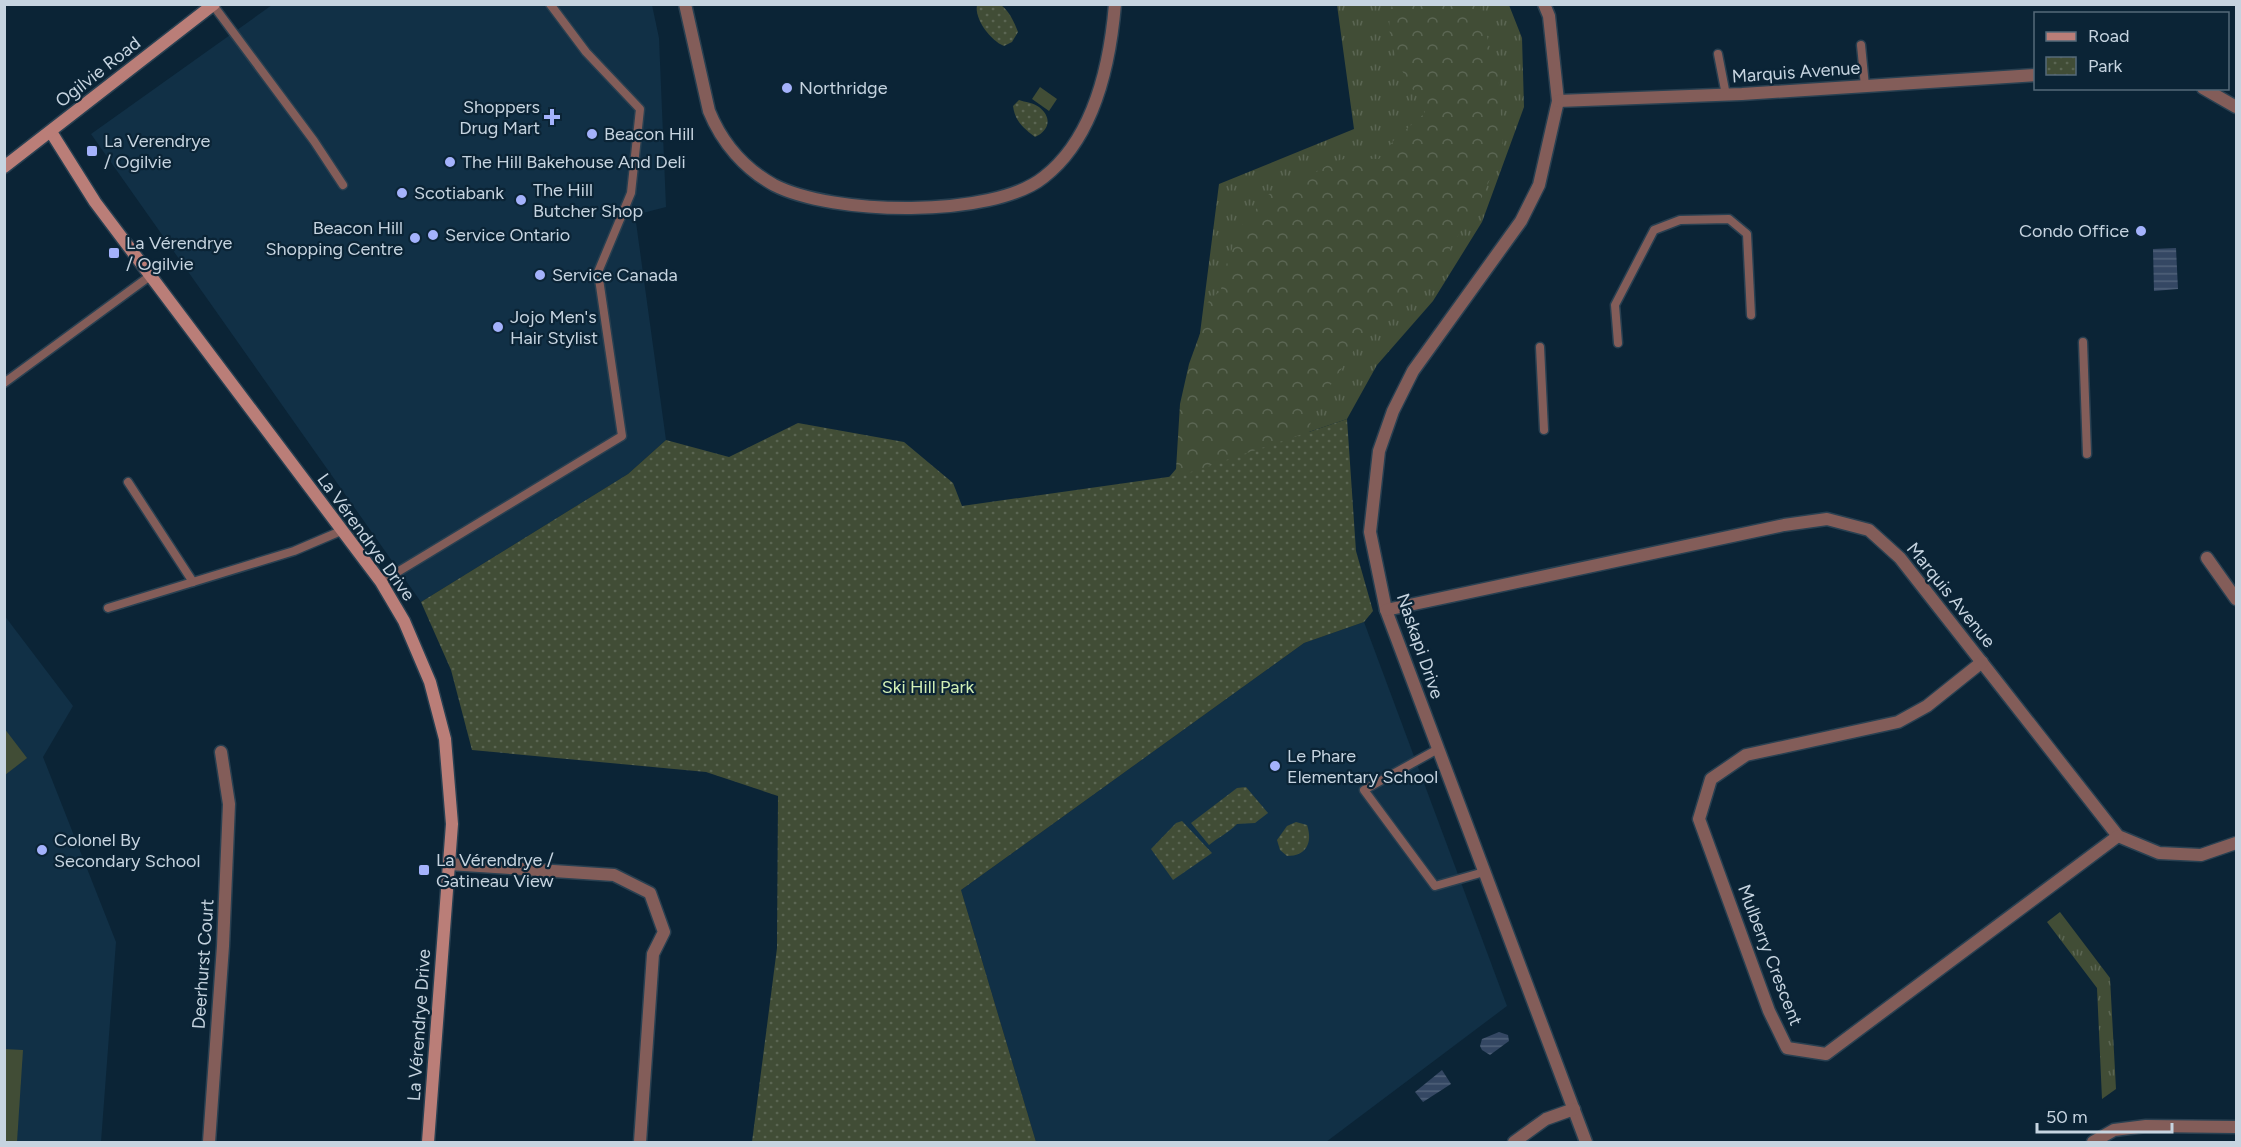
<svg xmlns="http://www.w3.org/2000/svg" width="2241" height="1147" viewBox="0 0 2241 1147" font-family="Figtree,sans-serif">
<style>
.built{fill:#113046}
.grass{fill:url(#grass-tufts)}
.forest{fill:url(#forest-crowns)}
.park{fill:url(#park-dots)}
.pitch{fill:#414d36}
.water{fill:url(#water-rules)}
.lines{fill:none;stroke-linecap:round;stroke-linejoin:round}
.lane-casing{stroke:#294051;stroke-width:11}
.street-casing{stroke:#294051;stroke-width:15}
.secondary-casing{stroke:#294051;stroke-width:15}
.lane{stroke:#835d59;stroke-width:8}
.street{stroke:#835d59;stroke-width:12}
.secondary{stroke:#ba7e78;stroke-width:12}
.poi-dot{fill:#a4b2fc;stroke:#0b2436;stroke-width:2}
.labels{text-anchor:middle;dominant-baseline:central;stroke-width:4.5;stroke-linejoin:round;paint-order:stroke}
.street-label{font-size:18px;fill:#c6d4e0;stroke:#0b2436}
.poi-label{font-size:18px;fill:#c6d4e0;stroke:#0b2436;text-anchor:start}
.park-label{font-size:18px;fill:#d2f0b6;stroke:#0b2436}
</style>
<defs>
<pattern id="grass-tufts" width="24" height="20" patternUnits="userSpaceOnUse" patternTransform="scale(1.5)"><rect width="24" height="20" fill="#414d36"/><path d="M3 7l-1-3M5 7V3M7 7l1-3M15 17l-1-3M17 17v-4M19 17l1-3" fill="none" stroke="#5b6653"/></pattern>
<pattern id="forest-crowns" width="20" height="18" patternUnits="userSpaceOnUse" patternTransform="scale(1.5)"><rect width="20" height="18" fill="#414d36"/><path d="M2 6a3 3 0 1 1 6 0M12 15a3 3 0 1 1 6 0" fill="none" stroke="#5b6653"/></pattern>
<pattern id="park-dots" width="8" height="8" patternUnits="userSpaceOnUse" patternTransform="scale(1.5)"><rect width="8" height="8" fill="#414d36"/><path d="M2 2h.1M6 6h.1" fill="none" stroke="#5b6653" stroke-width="1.8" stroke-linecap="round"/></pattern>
<pattern id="water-rules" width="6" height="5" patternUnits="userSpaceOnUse" patternTransform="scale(1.5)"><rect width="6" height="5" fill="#344763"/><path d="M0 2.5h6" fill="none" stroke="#506179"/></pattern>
</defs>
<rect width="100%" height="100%" fill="#0b2436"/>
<g class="built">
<polygon points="272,5 652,5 659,38 666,207 635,215 666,440 628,474 421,602 91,134"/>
<polygon points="4,615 73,706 43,757 116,942 101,1142 5,1142"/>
<polygon points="1364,622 1507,1006 1326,1142 1036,1142 961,890 1304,643"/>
</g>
<g class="grass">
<polygon points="1337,5 1509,5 1522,38 1524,107 1482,222 1433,301 1377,365 1347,419 1182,475 1219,184 1354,129"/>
<polygon points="2060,912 2110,978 2116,1089 2102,1099 2097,988 2047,922"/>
</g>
<path class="forest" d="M1392 5H1480L1489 45 1498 68 1503 150 1482 197 1439 266 1381 327 1356 347 1312 413 1308 440 1201 676 962 506 1137 515 1176 469 1180 404 1189 364 1206 317 1207 303 1221 290 1223 274 1239 229 1269 194 1295 185 1331 163 1347 158 1379 159 1394 140 1425 113V110C1406 77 1381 45 1392 5Z"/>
<g class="park">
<path d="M977 5H1001C1010 12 1014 22 1018 32L1012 42 1004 46C991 41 974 19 977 5Z"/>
<path d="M1019 100C1025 102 1034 103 1039 107 1052 117 1050 130 1035 137 1023 128 1015 121 1013 106Z"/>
<polygon points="1347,419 1356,551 1373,611 1364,622 1304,643 961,890 1036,1142 752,1142 777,948 778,796 706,772 472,750 451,670 421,602 628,474 666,440 729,457 798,423 904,442 953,483 962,506 1182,475"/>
<path d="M1246 787 1268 813 1255 823 1237 824C1228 833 1219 837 1209 845L1191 823 1237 788Z"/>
<polygon points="1182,821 1212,853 1173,880 1151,849 1176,823"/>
<path d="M1296 822 1307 825C1313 843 1306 856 1287 856L1280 850 1277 840 1287 826Z"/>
</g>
<g class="pitch">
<polygon points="1040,87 1057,99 1049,111 1032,99"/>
<polygon points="4,728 27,758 5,775 4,775"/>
<polygon points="4,1049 23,1050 17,1142 5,1142"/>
</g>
<g class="water">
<polygon points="2176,248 2178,289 2154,291 2153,249"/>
<polygon points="1499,1032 1508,1035 1509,1041 1490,1055 1482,1050 1480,1046 1482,1039"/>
<polygon points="1442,1070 1451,1084 1423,1102 1415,1092"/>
</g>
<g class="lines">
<defs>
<g id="lane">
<polyline points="213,5 314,141 343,185"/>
<polyline points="1861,45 1865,86"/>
<polyline points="1718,54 1726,95"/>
<polyline points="2083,342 2087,454"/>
<polyline points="1618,343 1615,305 1654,230 1680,220 1729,219 1747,234 1751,315"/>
<polyline points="1540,347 1544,430"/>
<polyline points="4,383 150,276"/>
<polyline points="128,482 193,582"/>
<polyline points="381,582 622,436 598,272 631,193 640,109 586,52 550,4"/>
<polyline points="108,608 294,551 341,531"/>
<polyline points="1438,749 1364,790 1435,886 1484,872"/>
</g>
<g id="street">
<path d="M685 4 709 111C722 143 745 169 774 185 832 215 992 219 1044 177 1094 138 1110 64 1115 4"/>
<polyline points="1544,4 1549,16 1558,101 1539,185 1521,221 1413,371 1393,411 1379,451 1370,532 1386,610 1586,1142"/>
<polyline points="2203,88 2236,107"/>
<polyline points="1558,101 1742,94 2036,75"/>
<polyline points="2207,558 2236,599"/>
<polyline points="1386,610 1784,525 1827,519 1869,530 1900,558 2118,836 2159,853 2201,855 2236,843"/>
<polyline points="1982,662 1927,706 1898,722 1746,755 1711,779 1699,819 1769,1011 1787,1048 1826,1054 2118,836"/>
<polyline points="449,864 614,875 650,893 664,932 653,954 640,1142"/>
<polyline points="209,1142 223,946 229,804 221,752"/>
<polyline points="1514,1142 1546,1119 1574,1109"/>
<polyline points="2093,1142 2114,1130 2146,1126 2236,1127"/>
</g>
<g id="secondary">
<polyline points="51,132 95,202 381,582 404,621 430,682 445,739 452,824 428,1142"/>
<polyline points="4,167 214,4"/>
</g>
</defs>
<use href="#lane" class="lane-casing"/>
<use href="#street" class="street-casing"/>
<use href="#secondary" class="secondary-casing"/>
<use href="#lane" class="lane"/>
<use href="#street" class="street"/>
<use href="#secondary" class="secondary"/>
</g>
<g class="poi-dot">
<circle cx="787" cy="88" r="6"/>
<path d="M549 108h6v6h6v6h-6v6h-6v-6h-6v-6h6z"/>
<circle cx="592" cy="134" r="6"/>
<rect x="86" y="145" width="12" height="12" rx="3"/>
<circle cx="450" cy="162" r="6"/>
<circle cx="402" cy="193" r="6"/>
<circle cx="521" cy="200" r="6"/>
<circle cx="2141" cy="231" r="6"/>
<circle cx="433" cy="235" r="6"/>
<circle cx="415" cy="238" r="6"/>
<rect x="108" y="247" width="12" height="12" rx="3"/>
<circle cx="540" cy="275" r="6"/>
<circle cx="498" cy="327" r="6"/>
<circle cx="1275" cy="766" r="6"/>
<circle cx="42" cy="850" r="6"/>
<rect x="418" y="864" width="12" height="12" rx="3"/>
</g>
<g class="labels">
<g class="street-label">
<text transform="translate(98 72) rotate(-38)">Ogilvie Road</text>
<text transform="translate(1796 72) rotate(-4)">Marquis Avenue</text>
<text transform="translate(366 537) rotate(54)">La Vérendrye Drive</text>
<text transform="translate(1951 595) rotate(51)">Marquis Avenue</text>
<text transform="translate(1420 646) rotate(71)">Naskapi Drive</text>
<text transform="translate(1770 955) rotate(69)">Mulberry Crescent</text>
<text transform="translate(203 964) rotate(-86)">Deerhurst Court</text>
<text transform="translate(419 1025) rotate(-86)">La Vérendrye Drive</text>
</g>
<g class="poi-label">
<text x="799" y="88">Northridge</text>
<text x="540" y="107" text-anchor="end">Shoppers<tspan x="540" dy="21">Drug Mart</tspan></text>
<text x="604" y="134">Beacon Hill</text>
<text x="104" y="141">La Verendrye<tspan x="104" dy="21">/ Ogilvie</tspan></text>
<text x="462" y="162">The Hill Bakehouse And Deli</text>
<text x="533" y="190">The Hill<tspan x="533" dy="21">Butcher Shop</tspan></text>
<text x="414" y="193">Scotiabank</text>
<text x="403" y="228" text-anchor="end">Beacon Hill<tspan x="403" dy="21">Shopping Centre</tspan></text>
<text x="2129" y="231" text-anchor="end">Condo Office</text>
<text x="445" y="235">Service Ontario</text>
<text x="126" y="243">La Vérendrye<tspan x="126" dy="21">/ Ogilvie</tspan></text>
<text x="552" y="275">Service Canada</text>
<text x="510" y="317">Jojo Men's<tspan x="510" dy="21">Hair Stylist</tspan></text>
<text x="1287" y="756">Le Phare<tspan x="1287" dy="21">Elementary School</tspan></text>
<text x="54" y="840">Colonel By<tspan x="54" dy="21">Secondary School</tspan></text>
<text x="436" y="860">La Vérendrye /<tspan x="436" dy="21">Gatineau View</tspan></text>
</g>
<g class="park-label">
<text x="928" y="687">Ski Hill Park</text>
</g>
</g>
<rect width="2241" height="1147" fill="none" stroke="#c6d4e0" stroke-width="12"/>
<rect x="2034" y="12" width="195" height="78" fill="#0b2436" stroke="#566a7a" stroke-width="1.5"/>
<rect x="2046" y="32" width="30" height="9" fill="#ba7e78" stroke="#566a7a" stroke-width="1.5"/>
<text x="2088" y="42" font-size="18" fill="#c6d4e0">Road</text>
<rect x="2046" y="57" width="30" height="18" fill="url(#park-dots)" stroke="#566a7a" stroke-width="1.5"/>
<text x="2088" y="72" font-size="18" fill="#c6d4e0">Park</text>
<path d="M2037 1123v9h135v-9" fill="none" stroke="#c6d4e0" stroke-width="3"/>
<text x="2046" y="1123" font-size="18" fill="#c6d4e0" stroke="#0b2436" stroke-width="4.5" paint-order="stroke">50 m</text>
</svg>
